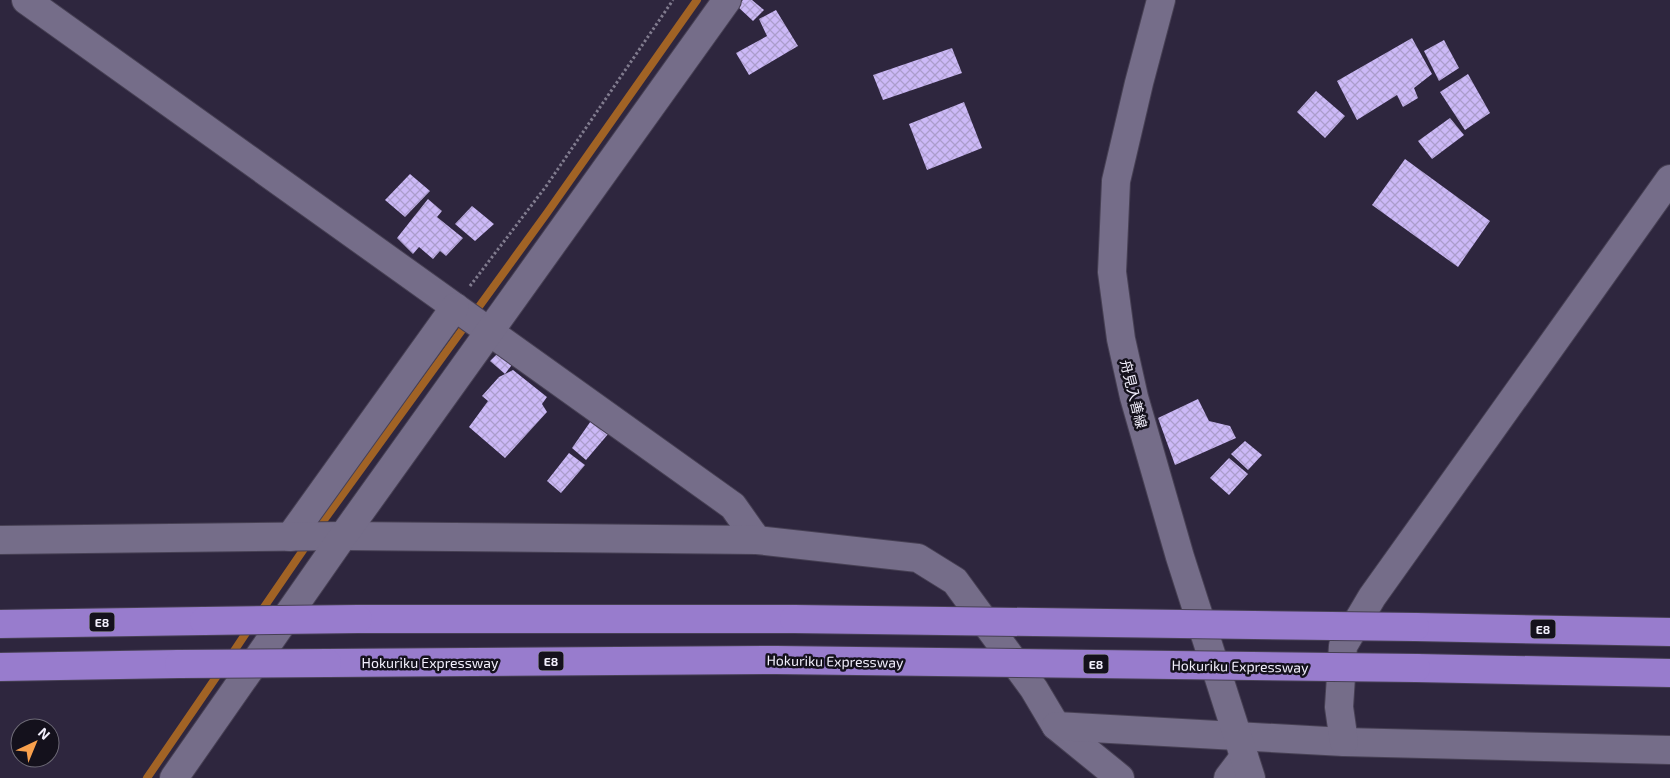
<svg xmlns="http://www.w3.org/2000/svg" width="1670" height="778" viewBox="0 0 1670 778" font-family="'Exo 2','Noto Sans JP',sans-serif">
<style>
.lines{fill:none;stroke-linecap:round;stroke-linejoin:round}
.stream{stroke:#a16325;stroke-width:8}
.building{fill:url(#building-cross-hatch)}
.minor-casing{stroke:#474054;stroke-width:30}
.secondary-casing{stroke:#474054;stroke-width:30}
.motorway-casing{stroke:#474054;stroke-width:30}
.path{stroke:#817c8f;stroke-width:3;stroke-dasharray:2.5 2.5;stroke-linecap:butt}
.minor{stroke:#756d89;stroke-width:28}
.secondary{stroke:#756d89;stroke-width:28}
.motorway{stroke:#987ccd;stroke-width:28}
.motorway-bridge-casing{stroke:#474054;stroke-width:30;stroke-linecap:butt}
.motorway-bridge{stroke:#987ccd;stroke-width:28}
.labels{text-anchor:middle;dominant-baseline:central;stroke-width:5;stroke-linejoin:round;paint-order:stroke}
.shield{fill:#14111c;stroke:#b0adba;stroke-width:1}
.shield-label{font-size:12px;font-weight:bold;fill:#f3f0fd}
.street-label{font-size:14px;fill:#f3f0fd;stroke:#14111c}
</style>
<defs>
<pattern id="building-cross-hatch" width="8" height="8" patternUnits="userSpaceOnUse" patternTransform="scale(1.25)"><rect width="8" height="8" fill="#ccb9f7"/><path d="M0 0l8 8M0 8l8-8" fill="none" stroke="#ab9dcc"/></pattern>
</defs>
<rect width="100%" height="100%" fill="#2e263e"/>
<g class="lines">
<g class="stream">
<polyline points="316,531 547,213 697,0"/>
<polyline points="260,613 308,543"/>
<polyline points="230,657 250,627"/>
<polyline points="147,778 221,670"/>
</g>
</g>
<g class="building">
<polygon points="743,0 752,0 764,10 753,21 737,6"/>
<polygon points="776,10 798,46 749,75 736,53 767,36 759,19"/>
<polygon points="1412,38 1432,74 1414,88 1418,98 1403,107 1397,95 1357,120 1337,81"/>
<polygon points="1444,40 1459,68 1439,81 1424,51"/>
<polygon points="952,48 962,73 883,100 873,75"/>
<polygon points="1468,74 1490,113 1465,130 1440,92"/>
<polygon points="1316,91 1345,116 1325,138 1297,112"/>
<polygon points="964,102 982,148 927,170 909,124"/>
<polygon points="1450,118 1464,135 1432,159 1418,141"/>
<polygon points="1405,159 1490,221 1458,267 1372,205"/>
<polygon points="410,174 430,191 405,217 385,200"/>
<polygon points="428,199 442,211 437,217 463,238 446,256 440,251 433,259 419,247 413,254 397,238"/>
<polygon points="472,206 494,224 475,241 455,224"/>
<polygon points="499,352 514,362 505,374 513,370 547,397 542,404 547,412 505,458 469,427 488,401 482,396 499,377 505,374 490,361"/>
<polygon points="1198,399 1209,421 1230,426 1236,438 1175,465 1158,418"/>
<polygon points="593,418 609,433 586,460 572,448"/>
<polygon points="1245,441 1262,455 1248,470 1231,454"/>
<polygon points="569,453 585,465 561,493 547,481"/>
<polygon points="1229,458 1248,474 1229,495 1210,478"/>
</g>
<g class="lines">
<defs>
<g id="minor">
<polyline points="26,0 733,506 757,540"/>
<polyline points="290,537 455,307"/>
<polyline points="0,540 343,536 757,540 918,558 955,581 1034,689 1056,726 1120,778"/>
<polyline points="1056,726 1344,742 1670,750"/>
<polyline points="1344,742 1339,707 1343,646 1372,597 1670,179"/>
<polyline points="174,778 343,536 727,0"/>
<polyline points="1228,778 1244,757"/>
</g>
<polyline id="secondary" points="1161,0 1139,83 1116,181 1112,272 1121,339 1134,397 1180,557 1251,778"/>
<g id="motorway">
<polyline points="358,619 794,619"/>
<polyline points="0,624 204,621"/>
<polyline points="1415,627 1670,632"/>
<polyline points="327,663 776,660"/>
<polyline points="0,667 179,664"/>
<polyline points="1416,668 1670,673"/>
</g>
</defs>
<use href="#minor" class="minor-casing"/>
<use href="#secondary" class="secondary-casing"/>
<use href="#motorway" class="motorway-casing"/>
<polyline class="path" points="470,286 547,185 673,0"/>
<use href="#minor" class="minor"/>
<use href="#secondary" class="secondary"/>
<use href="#motorway" class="motorway"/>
<defs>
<g id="motorway-bridge">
<polyline points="794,619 1415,627"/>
<polyline points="204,621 358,619"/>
<polyline points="776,660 1416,668"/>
<polyline points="179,664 327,663"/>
</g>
</defs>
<use href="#motorway-bridge" class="motorway-bridge-casing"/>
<use href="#motorway-bridge" class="motorway-bridge"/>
</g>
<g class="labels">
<g class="shield">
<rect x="89.5" y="612.5" width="25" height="19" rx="4"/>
<rect x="1530.5" y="619.5" width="25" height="19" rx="4"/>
<rect x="538.5" y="651.5" width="25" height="19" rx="4"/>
<rect x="1083.5" y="654.5" width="25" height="19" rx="4"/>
</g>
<g class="shield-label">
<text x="102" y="622">E8</text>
<text x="1543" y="629">E8</text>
<text x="551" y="661">E8</text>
<text x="1096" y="664">E8</text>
</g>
<g class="street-label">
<text transform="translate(1134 394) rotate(76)">舟見入善線</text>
<text transform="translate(835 661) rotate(1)">Hokuriku Expressway</text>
<text x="430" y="662">Hokuriku Expressway</text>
<text transform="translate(1240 666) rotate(1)">Hokuriku Expressway</text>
</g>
</g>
<g transform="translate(35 743) rotate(44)"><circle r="24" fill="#14111c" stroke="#6d6a76"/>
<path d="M0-4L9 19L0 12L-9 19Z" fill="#f9a04c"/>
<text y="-8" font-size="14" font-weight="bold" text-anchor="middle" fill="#f3f0fd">N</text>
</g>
</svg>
